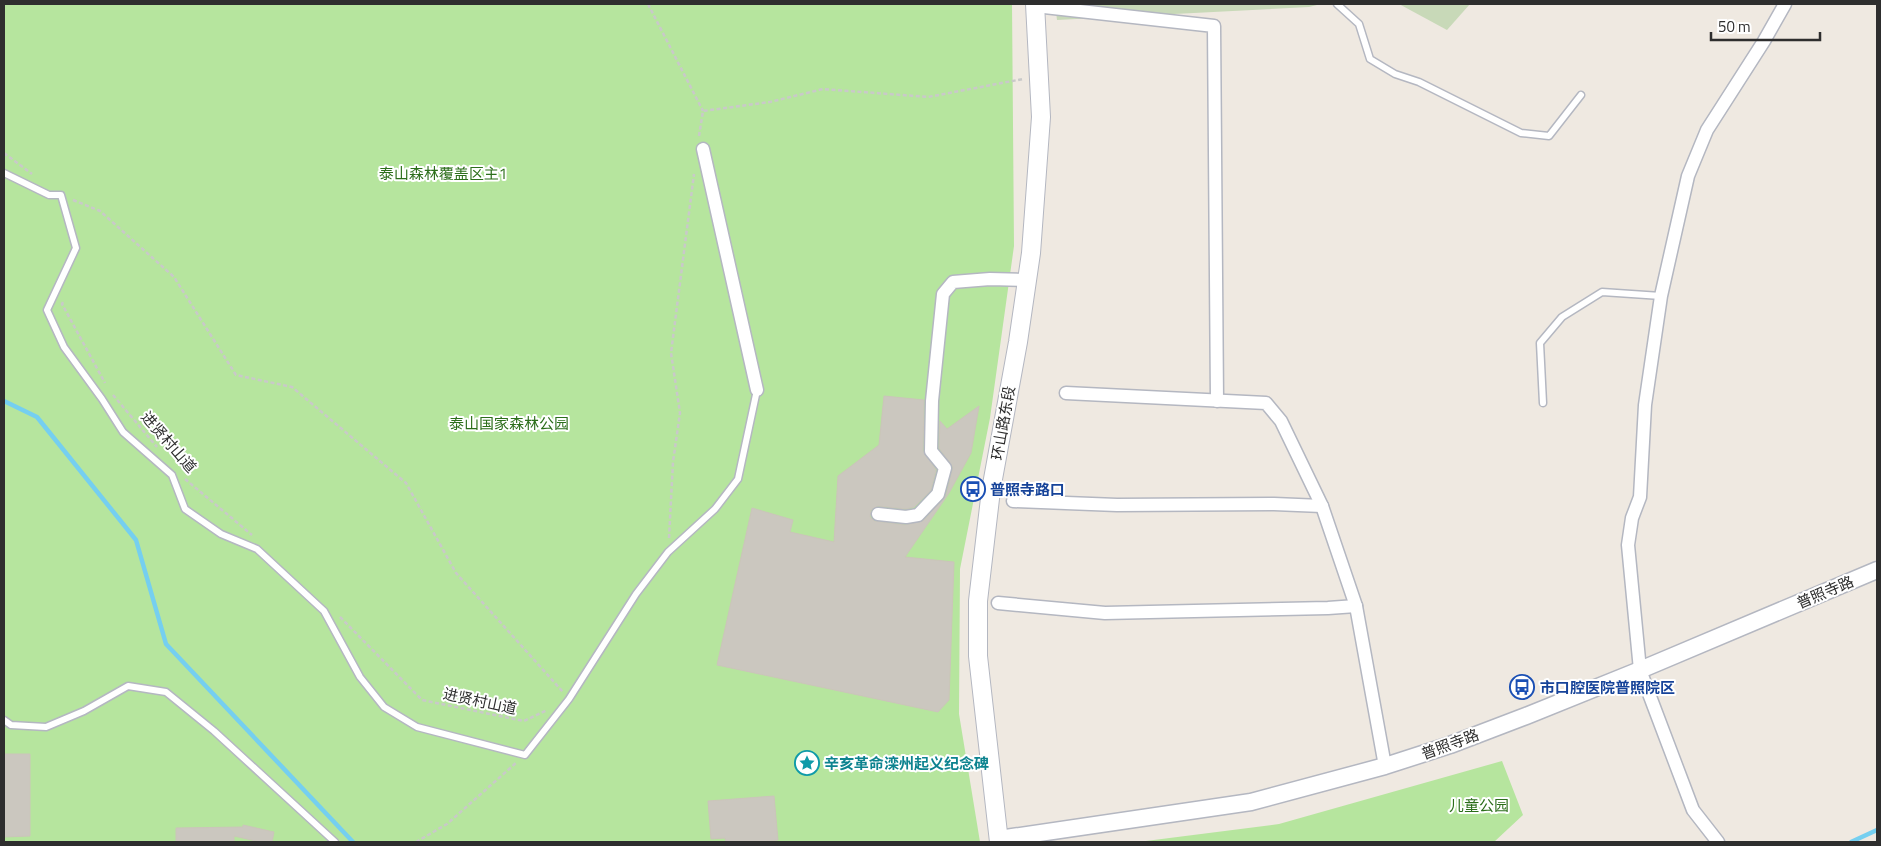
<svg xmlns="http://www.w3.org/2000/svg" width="1881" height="846" viewBox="0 0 1881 846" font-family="'Titillium Web','Noto Sans SC',sans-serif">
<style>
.green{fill:#b6e59e}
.cemetery{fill:#c8d9b8}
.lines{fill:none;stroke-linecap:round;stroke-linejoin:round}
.stream{stroke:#75cff0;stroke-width:4.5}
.building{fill:#cbc7bf;stroke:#cbc5ba}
.service-casing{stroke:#b4b7c1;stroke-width:9}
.minor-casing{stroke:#b4b7c1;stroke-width:15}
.tertiary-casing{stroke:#b4b7c1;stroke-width:19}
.secondary-casing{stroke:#b4b7c1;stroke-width:20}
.path{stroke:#c9c9c9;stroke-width:2.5;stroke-dasharray:4 2.5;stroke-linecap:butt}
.service{stroke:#fff;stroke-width:6}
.minor{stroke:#fff;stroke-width:12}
.tertiary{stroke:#fff;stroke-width:16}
.secondary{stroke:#fff;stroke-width:18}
.labels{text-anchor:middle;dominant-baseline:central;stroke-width:4;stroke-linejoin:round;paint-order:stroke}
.park-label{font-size:15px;fill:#2c6e1b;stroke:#fff}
.street-label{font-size:15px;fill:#2e2e2e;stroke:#fff}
.transit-label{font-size:15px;font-weight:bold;fill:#164399;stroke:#fff;text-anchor:start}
.culture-label{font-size:15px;font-weight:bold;fill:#0d838f;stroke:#fff;text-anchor:start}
</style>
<rect width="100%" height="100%" fill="#efe9e1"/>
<g class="green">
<polygon points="4,4 1012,4 1014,246 990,418 960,569 959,714 980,842 4,842"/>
<polygon points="1502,761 1523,815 1494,842 1138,842 1279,824"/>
</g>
<g class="cemetery">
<polygon points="1055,4 1321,4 1309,7 1057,20"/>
<polygon points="1399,4 1470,4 1447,30"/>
</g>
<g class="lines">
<g class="stream">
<polyline points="4,401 37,417 136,540 166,644 353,842"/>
<polyline points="1851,842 1877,830"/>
</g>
</g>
<g class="building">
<polygon points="884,396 924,400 923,451 936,470 931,490 914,507 906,509 878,506 871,510 870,517 874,521 905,525 923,521 946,496 953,467 939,448 940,421 947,429 979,406 971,453 949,493 905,557 954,562 949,700 938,712 717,665 752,508 793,520 790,532 834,542 838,476 879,445"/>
<polygon points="4,754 30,754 30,836 4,837"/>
<polygon points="774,796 778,840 762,842 726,842 725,838 711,839 708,801"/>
<polygon points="243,825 274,832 272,842 260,842 234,836 234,842 176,841 176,828 243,827"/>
</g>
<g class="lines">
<defs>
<g id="service">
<polyline points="1337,4 1359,24 1370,59 1395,74 1419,82 1521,133 1549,136 1581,95"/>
<polyline points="4,173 49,195 61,195 76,248 47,310 64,347 102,399 123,432 172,475 185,509 221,534 257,549 324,611 360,677 384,707 417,727 525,755 569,699 636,594 668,552 715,509 738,479 757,390"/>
<polyline points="1543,403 1540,343 1562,317 1602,292 1661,296"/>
<polyline points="4,720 11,725 46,727 84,711 128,686 166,692 214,731 335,842"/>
</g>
<g id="minor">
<polyline points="1035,6 1214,26 1217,401"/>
<polyline points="703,149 757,390"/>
<polyline points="1066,393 1266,403 1281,421 1322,506 1356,606 1385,766"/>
<polyline points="1013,501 1117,505 1274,504 1322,506"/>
<polyline points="878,514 906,517 918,515 938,494 945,468 931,451 932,401 943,294 953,282 990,279 1027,280"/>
<polyline points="998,603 1105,613 1328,608 1356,606"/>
<polyline points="1718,842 1693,810 1640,670 1628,545 1632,518 1640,497 1645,405 1661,296 1688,176 1707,130 1764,41 1785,4"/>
</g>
<polyline id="tertiary" points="999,839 1251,802 1385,766 1450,745 1526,716 1640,670 1877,570"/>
<polyline id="secondary" points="999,842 978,656 978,601 991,490 1018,342 1031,253 1041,117 1035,4"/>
</defs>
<use href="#service" class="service-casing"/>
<use href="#minor" class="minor-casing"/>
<use href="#tertiary" class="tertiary-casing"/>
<use href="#secondary" class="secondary-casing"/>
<g class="path">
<polyline points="648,4 703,111"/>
<polyline points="699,136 703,111 770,102 823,89 928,97 1023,79"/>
<polyline points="4,153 32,174"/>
<polyline points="73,200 100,211 174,277 236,375 292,387 406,483 456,573 563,692"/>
<polyline points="63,302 62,304 105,383"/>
<polyline points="113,395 157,447"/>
<polyline points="185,479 252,535"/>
<polyline points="669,538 673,462 680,413 671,353 694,174"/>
<polyline points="340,617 422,700 524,721 547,710"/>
<polyline points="416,842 447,824 517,762"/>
</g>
<use href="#service" class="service"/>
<use href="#minor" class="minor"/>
<use href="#tertiary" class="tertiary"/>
<use href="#secondary" class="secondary"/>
</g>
<defs>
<symbol id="bus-ring" viewBox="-11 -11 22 22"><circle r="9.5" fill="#fff" stroke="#1a4fb4" stroke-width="1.5"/><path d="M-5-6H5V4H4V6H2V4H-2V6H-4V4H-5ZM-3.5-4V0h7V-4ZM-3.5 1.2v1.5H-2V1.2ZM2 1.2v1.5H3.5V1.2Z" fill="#1a4fb4"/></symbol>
<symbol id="sight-ring" viewBox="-11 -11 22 22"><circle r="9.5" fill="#fff" stroke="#0f9aa8" stroke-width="1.5"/><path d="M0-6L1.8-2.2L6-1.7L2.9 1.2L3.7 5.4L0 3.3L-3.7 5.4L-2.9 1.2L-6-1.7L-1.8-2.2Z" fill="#0f9aa8"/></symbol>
</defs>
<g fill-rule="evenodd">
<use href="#bus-ring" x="959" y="475" width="28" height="28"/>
<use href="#bus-ring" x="1508" y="673" width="28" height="28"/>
<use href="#sight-ring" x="793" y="749" width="28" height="28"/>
</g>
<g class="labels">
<g class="park-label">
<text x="443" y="173">泰山森林覆盖区主1</text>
<text x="509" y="423">泰山国家森林公园</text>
<text x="1479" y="805">儿童公园</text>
</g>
<g class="street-label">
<text transform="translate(1003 423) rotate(-80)">环山路东段</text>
<text transform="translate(169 442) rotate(49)">进贤村山道</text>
<text transform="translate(1825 592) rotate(-23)">普照寺路</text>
<text transform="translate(480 701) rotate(12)">进贤村山道</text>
<text transform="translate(1450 744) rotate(-20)">普照寺路</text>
</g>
<g class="transit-label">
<text x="990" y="489">普照寺路口</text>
<text x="1540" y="687">市口腔医院普照院区</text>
</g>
<g class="culture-label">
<text x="824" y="763">辛亥革命滦州起义纪念碑</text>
</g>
</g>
<rect width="1881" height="846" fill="none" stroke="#2e2e2e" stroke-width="10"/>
<path d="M1711 32v8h109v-8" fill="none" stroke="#2e2e2e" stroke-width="2.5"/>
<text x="1718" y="32" font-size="15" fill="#2e2e2e" stroke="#ffffff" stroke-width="4" paint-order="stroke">50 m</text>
</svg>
